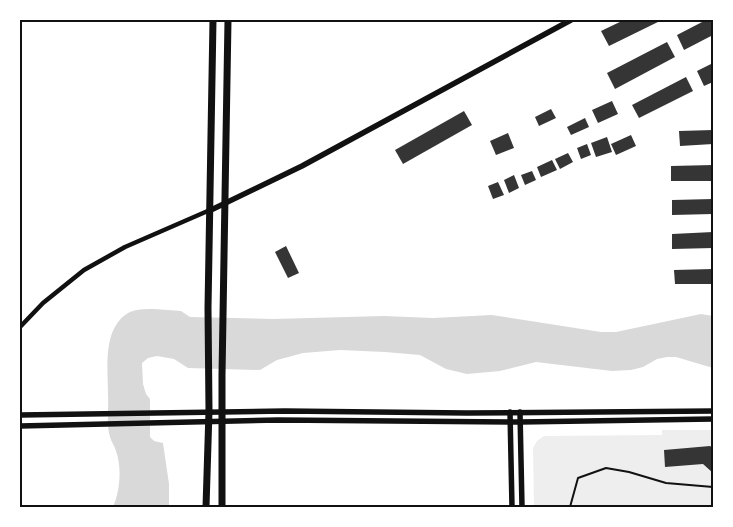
<svg xmlns="http://www.w3.org/2000/svg" width="733" height="527" viewBox="0 0 733 527" font-family="'DM Sans',sans-serif">
<style>
.green{fill:#eee}
.water{fill:#d9d9d9}
.building{fill:#353535}
.lines{fill:none;stroke-linecap:round;stroke-linejoin:round}
.service{stroke:#111;stroke-width:2}
.minor{stroke:#111;stroke-width:4.5}
.tertiary{stroke:#111;stroke-width:5.5}
.primary{stroke:#111;stroke-width:7}
.neatline{fill:none;stroke:#111;stroke-width:2}
</style>
<rect width="100%" height="100%" fill="#fff"/>
<polygon class="green" points="662,430 713,430 713,507 534,507 533,448 537,441 544,436 662,435"/>
<path class="water" d="M154 309 181 311 190 317 273 319 384 316 433 318 492 315 601 332H616L701 314 713 316V368L676 357H667L657 359 643 367 631 370 612 371 536 362 500 371 467 374 446 369 420 355 385 352 340 350 303 353 277 360 260 370 188 368 174 359 157 356 148 358 142 363 143 384 146 394 150 399V437L154 441 163 443 169 484V507H113C120 491 122 468 116 451 115 446 111 442 110 437 106 425 109 408 108 395 108 369 102 329 128 313 135 309 145 309 154 309Z"/>
<g class="building">
<polygon points="624,20 662,20 609,46 601,31"/>
<polygon points="706,20 713,20 713,35 684,50 677,35"/>
<polygon points="667,42 675,57 615,89 607,73"/>
<polygon points="713,63 713,82 704,86 697,71"/>
<polygon points="686,77 693,91 639,118 632,105"/>
<polygon points="612,101 618,114 598,123 592,110"/>
<polygon points="551,109 556,118 539,126 535,117"/>
<polygon points="464,111 472,125 403,164 395,150"/>
<polygon points="585,118 589,127 571,135 567,127"/>
<polygon points="713,130 713,144 680,146 679,131"/>
<polygon points="508,133 514,148 496,155 490,141"/>
<polygon points="631,135 636,146 616,155 611,144"/>
<polygon points="607,137 612,152 596,157 591,143"/>
<polygon points="587,144 591,155 581,159 577,148"/>
<polygon points="568,153 573,162 560,169 555,159"/>
<polygon points="552,160 557,170 541,177 537,167"/>
<polygon points="713,165 713,181 671,181 671,166"/>
<polygon points="532,171 536,180 525,185 521,175"/>
<polygon points="514,175 519,188 509,193 504,180"/>
<polygon points="498,182 504,195 493,199 488,186"/>
<polygon points="713,199 713,214 672,215 672,200"/>
<polygon points="713,232 713,248 672,249 672,234"/>
<polygon points="286,246 299,273 288,278 275,252"/>
<polygon points="713,269 713,284 675,284 674,270"/>
<polygon points="710,446 713,448 713,473 703,464 665,467 664,450"/>
</g>
<g class="lines">
<polyline class="service" points="570,507 578,478 606,468 629,472 666,483 713,487"/>
<polyline class="minor" points="20,327 43,303 84,270 125,247 210,210"/>
<g class="tertiary">
<polyline points="211,210 302,166 571,20"/>
<polyline points="510,412 512,507"/>
<polyline points="520,412 522,507"/>
<polyline points="20,415 285,411 467,413 713,411"/>
<polyline points="20,426 278,420 520,422 713,419"/>
</g>
<g class="primary">
<polyline points="206,507 209,411 208,308 213,20"/>
<polyline points="222,507 222,375 228,20"/>
</g>
</g>
<rect width="733" height="527" fill="none" stroke="#ffffff" stroke-width="42"/>
<rect x="21" y="21" width="691" height="485" class="neatline"/>
</svg>
